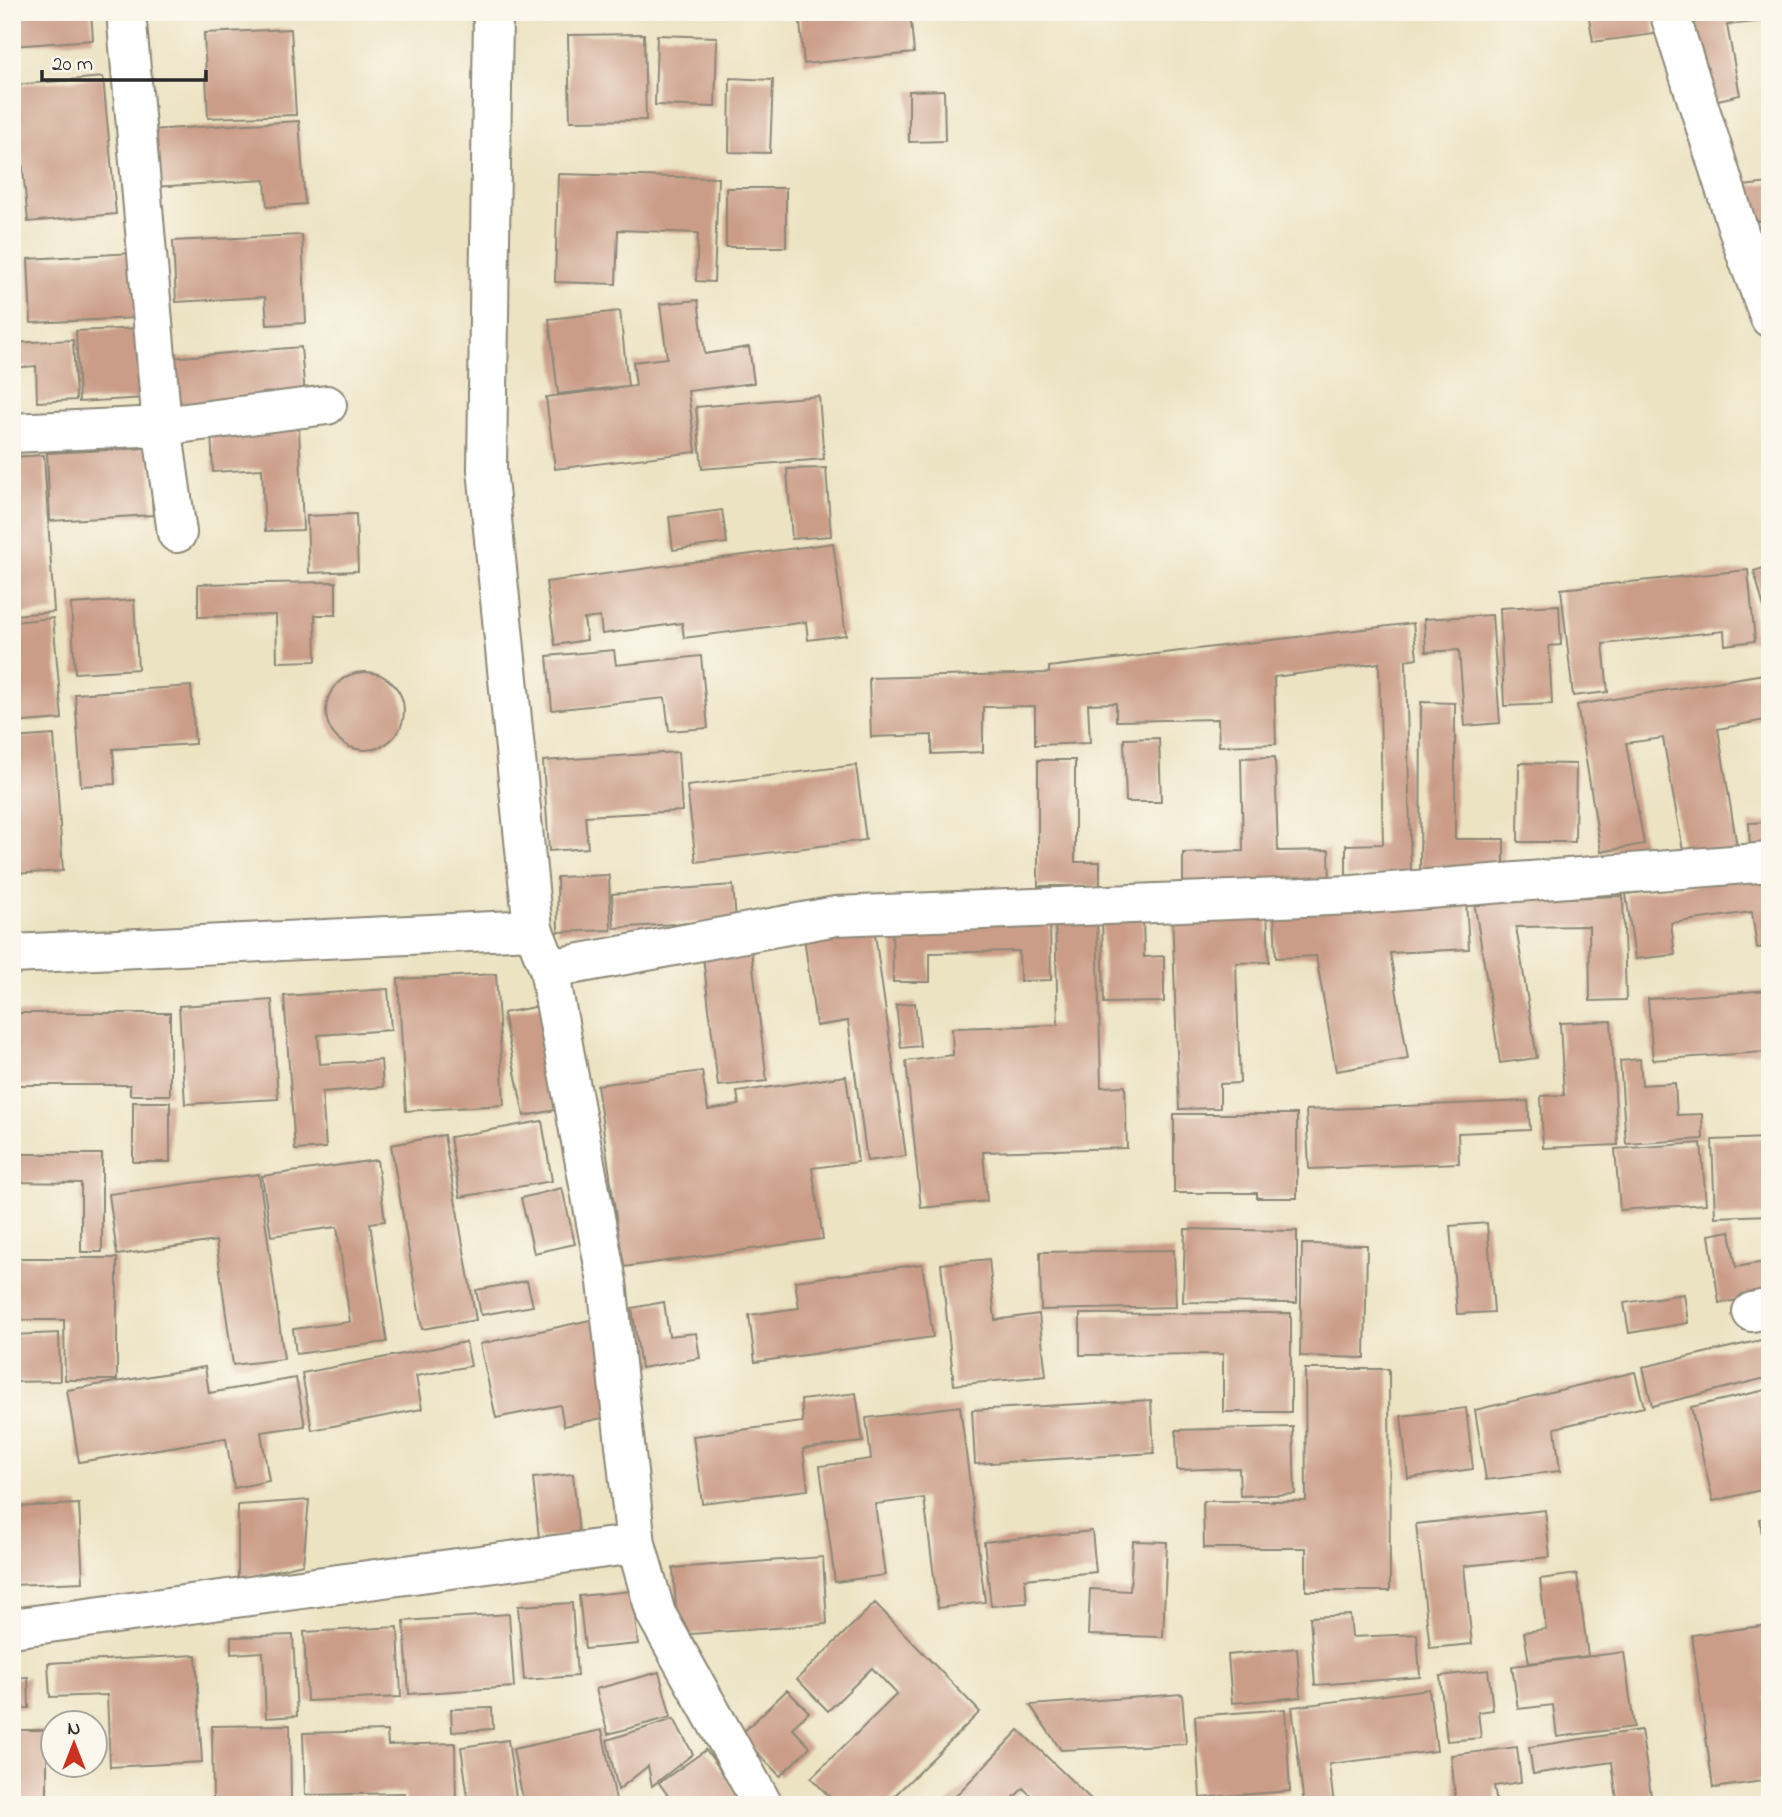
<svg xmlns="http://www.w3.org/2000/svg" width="1782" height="1817" viewBox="0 0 1782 1817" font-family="'Indie Flower',sans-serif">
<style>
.building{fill:#cb9d88}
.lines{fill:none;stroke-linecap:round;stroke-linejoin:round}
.minor-casing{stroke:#8c8777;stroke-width:42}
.minor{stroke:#fff;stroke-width:38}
</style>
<rect width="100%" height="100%" fill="#fbf7ec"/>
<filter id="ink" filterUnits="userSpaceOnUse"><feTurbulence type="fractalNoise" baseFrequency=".0143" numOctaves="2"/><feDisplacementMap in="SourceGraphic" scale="14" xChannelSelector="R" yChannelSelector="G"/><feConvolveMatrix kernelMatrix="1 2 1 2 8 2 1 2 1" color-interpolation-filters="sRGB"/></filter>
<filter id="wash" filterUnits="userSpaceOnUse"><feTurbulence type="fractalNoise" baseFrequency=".00686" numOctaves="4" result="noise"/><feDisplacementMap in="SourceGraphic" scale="28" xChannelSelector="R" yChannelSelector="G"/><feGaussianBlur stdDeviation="1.57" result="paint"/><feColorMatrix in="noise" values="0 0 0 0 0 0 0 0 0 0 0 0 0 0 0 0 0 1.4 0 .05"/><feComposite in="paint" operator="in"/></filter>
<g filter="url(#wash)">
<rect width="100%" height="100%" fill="#ece3c3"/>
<g id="blocks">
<g class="building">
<polygon points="12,12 91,12 93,40 12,46"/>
<polygon points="799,12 910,12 914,53 804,64"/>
<polygon points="1588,12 1652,12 1655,34 1593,42"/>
<polygon points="1690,12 1763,12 1763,21 1727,25 1740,95 1709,102"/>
<polygon points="291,29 296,115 208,118 204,33"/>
<polygon points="644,34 646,120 570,121 568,35"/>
<polygon points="657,35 717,37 715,107 655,105"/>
<polygon points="103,77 116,214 28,222 15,85"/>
<polygon points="730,78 773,80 770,153 729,152"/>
<polygon points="944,90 945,141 909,142 909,91"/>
<polygon points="299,121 305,204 267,207 265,180 153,187 150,130"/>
<polygon points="558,174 718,178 714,282 696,281 698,233 618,230 616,284 555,282"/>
<polygon points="1770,183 1770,220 1746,222 1743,186"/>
<rect x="726" y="188" width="60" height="59"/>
<polygon points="302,235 306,323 267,325 265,297 176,302 173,241"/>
<polygon points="133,253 136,318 31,323 28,259"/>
<polygon points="698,300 705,354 749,347 754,383 688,391 696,452 555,469 546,397 636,386 633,362 667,358 660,304"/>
<polygon points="620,311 628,386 558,394 549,319"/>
<polygon points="142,328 145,398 79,402 76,331"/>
<polygon points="73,340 76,400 37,402 36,366 12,368 12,343"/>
<polygon points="301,347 305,396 175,407 170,358"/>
<polygon points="819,396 824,459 702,469 696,407"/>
<polygon points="299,427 303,530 265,531 262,469 213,472 211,431"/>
<polygon points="149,448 153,515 50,521 47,453"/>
<polygon points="44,455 54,612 12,615 12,580 20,579 16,526 12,526 12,457"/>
<polygon points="826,468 831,536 792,539 787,469"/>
<polygon points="722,510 727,543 673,550 669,517"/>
<polygon points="356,514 358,571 309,573 307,516"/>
<polygon points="833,543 846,635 808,640 806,622 684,638 682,623 602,634 600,617 584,619 587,640 555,645 546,582"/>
<polygon points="1770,566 1770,626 1769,626 1754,571"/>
<polygon points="1748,570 1755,641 1725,645 1724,631 1603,644 1608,692 1573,696 1561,589"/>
<polygon points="336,582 336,615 315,615 316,661 277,662 276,615 198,617 198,584"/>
<polygon points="134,600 138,669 75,673 71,604"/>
<polygon points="1559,605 1561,645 1549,646 1552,704 1504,706 1500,608"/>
<polygon points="1492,615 1500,723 1465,726 1459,650 1426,652 1424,619"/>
<polygon points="53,618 62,719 12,723 12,622"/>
<polygon points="1413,623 1417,658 1406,660 1411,875 1346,876 1346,845 1383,844 1379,663 1274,677 1276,744 1219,746 1218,719 1116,721 1116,703 1088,704 1090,743 1035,745 1035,706 983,707 983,752 932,754 932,735 871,737 869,678 1049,673 1049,667"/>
<polygon points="614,650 616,665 701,656 708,728 669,731 665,698 552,710 547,656"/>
<circle cx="365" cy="711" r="39"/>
<polygon points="1770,673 1770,719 1718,729 1738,853 1685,862 1663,738 1626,743 1644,844 1601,852 1577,705"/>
<polygon points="191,686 195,744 113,749 115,784 81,786 75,694"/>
<polygon points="1421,702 1455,703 1455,839 1504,839 1504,877 1420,877"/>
<polygon points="54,735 63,871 12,874 12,738"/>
<polygon points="1159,738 1161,802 1126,802 1124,739"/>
<polygon points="678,752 682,811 585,816 588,848 549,851 543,761"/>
<polygon points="1275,757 1278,851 1329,850 1330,885 1183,889 1183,853 1243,851 1241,758"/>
<polygon points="1038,760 1075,760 1075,862 1100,862 1100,886 1038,886"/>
<polygon points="1519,763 1576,764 1575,842 1518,842"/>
<polygon points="856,765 866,840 696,862 687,786"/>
<polygon points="1770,822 1770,854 1750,855 1749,823"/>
<polygon points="609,875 611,930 558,932 557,877"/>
<polygon points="1770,875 1770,946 1757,948 1752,912 1671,923 1675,955 1635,959 1626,894"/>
<polygon points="733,885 736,920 614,928 612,894"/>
<polygon points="1623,896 1626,1000 1590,1001 1589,926 1516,927 1537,1058 1500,1063 1474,901"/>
<polygon points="1466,901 1469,949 1390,953 1408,1059 1336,1071 1316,956 1276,958 1274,909"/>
<polygon points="1267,908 1269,962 1236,963 1240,1083 1220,1084 1220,1108 1179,1109 1172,912"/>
<polygon points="1143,915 1144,957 1164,956 1164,1002 1104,1003 1102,916"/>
<polygon points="1055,917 1097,917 1101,1087 1125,1086 1127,1148 983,1152 987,1201 921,1208 906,1061 953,1055 952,1028 1058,1025"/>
<polygon points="1050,920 1051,980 1020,981 1019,951 930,953 930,982 893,982 892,924"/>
<polygon points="874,927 906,1156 867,1161 848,1021 816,1026 804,937"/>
<polygon points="750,942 767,1081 718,1086 702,948"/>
<polygon points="496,974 504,1105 406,1111 398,979"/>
<polygon points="388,989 391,1030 318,1035 320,1064 381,1060 383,1087 322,1092 326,1148 295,1150 284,996"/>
<polygon points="1770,990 1770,1095 1767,1095 1764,1052 1653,1060 1648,999"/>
<polygon points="272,1000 278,1099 185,1104 179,1006"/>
<polygon points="915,1003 920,1046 901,1048 896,1005"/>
<polygon points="545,1005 566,1108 524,1116 503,1013"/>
<polygon points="12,1013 170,1013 170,1095 130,1095 130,1085 12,1085"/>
<polygon points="1611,1021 1618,1145 1543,1148 1541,1096 1564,1095 1560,1023"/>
<polygon points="1640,1059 1642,1085 1675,1083 1677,1115 1702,1114 1703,1139 1626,1144 1620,1061"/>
<polygon points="702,1071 708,1110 739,1105 737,1092 846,1076 858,1162 812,1168 823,1239 623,1267 597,1085"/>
<polygon points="1528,1101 1530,1130 1458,1133 1459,1163 1309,1169 1306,1110"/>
<rect x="133" y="1102" width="37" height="60"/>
<polygon points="1174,1114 1297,1114 1297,1198 1257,1198 1257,1193 1174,1193"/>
<polygon points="542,1121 552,1181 460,1197 450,1137"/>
<polygon points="444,1135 476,1320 422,1329 391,1145"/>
<polygon points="1770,1138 1770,1215 1715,1217 1712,1140"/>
<polygon points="1701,1143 1706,1204 1620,1210 1615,1149"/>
<polygon points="12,1154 102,1154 102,1252 81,1252 81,1183 12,1182"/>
<polygon points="377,1160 385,1221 370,1223 387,1342 296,1354 293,1329 350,1322 337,1227 271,1236 262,1176"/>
<polygon points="259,1174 284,1359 233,1365 216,1241 117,1255 109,1194"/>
<polygon points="562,1188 575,1244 534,1253 521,1198"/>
<polygon points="1487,1223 1494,1312 1457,1314 1450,1226"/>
<polygon points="1185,1229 1297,1231 1297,1303 1183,1302"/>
<polygon points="1730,1231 1736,1267 1770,1261 1770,1295 1719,1303 1709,1235"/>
<polygon points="1302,1244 1367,1245 1365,1358 1300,1356"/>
<polygon points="1174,1250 1176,1307 1041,1310 1040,1252"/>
<polygon points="12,1258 117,1258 117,1380 65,1380 64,1320 12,1320"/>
<polygon points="989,1259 995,1320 1039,1314 1046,1376 954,1385 941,1264"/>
<polygon points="922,1264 933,1337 755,1362 749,1315 799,1308 795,1281"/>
<polygon points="527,1281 533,1306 481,1315 476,1290"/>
<polygon points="1684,1294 1688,1323 1629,1333 1624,1303"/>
<polygon points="664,1302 669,1336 696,1333 700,1358 641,1368 632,1308"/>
<polygon points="1291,1313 1291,1412 1223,1412 1223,1354 1080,1355 1080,1314"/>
<polygon points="595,1319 617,1415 564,1426 560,1405 496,1418 480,1344"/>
<polygon points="59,1333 60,1381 12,1382 12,1335"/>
<polygon points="1770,1338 1770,1377 1652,1406 1643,1367"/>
<polygon points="466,1342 471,1366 416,1376 422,1409 312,1430 302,1373"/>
<polygon points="205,1367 209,1393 296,1378 305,1426 261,1432 269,1481 234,1488 226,1438 79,1462 67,1390"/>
<polygon points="1305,1369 1389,1369 1390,1591 1306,1591 1306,1548 1204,1548 1203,1501 1306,1501"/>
<polygon points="1635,1372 1644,1407 1555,1428 1560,1471 1486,1480 1475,1410"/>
<polygon points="1770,1389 1770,1488 1713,1501 1691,1407"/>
<polygon points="856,1393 863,1442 803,1449 808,1490 702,1503 693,1436 803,1422 801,1400"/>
<polygon points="1151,1400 1154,1453 975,1464 972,1410"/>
<polygon points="960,1406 985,1602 938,1608 924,1498 875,1504 885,1575 835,1582 820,1466 871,1459 866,1418"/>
<polygon points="1466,1408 1473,1469 1408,1478 1401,1416"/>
<polygon points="1293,1427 1295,1494 1240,1496 1239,1468 1177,1470 1176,1430"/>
<polygon points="573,1474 579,1534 539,1538 533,1478"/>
<polygon points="309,1500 303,1564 238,1579 238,1505"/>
<polygon points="79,1504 83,1582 12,1585 12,1507"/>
<polygon points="1545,1510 1550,1557 1464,1566 1472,1644 1430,1648 1416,1524"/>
<polygon points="1770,1517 1770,1552 1764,1552 1760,1519"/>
<polygon points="1092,1531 1096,1572 1025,1579 1027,1603 991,1606 984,1542"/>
<polygon points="1133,1541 1167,1542 1163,1637 1088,1635 1090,1589 1130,1591"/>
<polygon points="823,1557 827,1624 678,1635 673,1568"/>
<polygon points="1577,1574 1588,1656 1529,1663 1524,1632 1546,1629 1540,1579"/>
<polygon points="632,1591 638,1644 585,1649 579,1596"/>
<polygon points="572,1603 577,1676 524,1680 518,1606"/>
<polygon points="875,1603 980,1712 885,1805 838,1805 811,1778 897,1694 872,1668 828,1711 797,1679"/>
<polygon points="509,1614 514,1687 409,1694 404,1621"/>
<polygon points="1350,1615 1352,1637 1417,1634 1420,1677 1315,1685 1310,1617"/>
<polygon points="1770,1625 1770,1695 1765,1696 1770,1729 1770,1780 1713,1788 1692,1635"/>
<polygon points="398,1627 401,1697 307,1701 304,1632"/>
<polygon points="293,1635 297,1716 266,1718 263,1652 231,1654 231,1637"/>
<polygon points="1297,1648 1301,1697 1232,1703 1228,1655"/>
<polygon points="1624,1652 1634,1727 1557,1737 1553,1705 1518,1709 1512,1666"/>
<polygon points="196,1655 202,1762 110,1767 107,1695 50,1697 48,1663"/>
<polygon points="1488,1670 1493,1710 1478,1712 1481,1738 1447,1741 1440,1676"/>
<polygon points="659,1672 671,1717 608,1734 596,1689"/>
<polygon points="28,1677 29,1708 12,1709 12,1678"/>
<polygon points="1429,1689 1437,1751 1329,1764 1334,1805 1304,1805 1292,1707"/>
<polygon points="787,1690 809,1712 792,1728 810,1747 780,1776 740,1735"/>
<polygon points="1182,1694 1186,1744 1061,1750 1030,1705"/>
<polygon points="492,1708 493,1729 452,1732 451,1709"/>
<polygon points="1285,1709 1290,1791 1200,1798 1195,1716"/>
<polygon points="674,1719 693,1754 652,1786 648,1766 618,1790 607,1740"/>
<polygon points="290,1725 291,1800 213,1801 212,1726"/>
<rect x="12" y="1730" width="35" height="75"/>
<polygon points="602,1730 617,1805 524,1805 513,1749"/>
<polygon points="1019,1730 1097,1805 1041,1805 1023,1788 1007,1805 947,1805"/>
<polygon points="1641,1730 1651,1795 1617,1800 1612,1762 1533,1774 1529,1747"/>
<polygon points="387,1731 388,1745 455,1743 456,1805 406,1805 405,1793 305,1795 303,1733"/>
<polygon points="508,1740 517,1805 469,1805 461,1747"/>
<polygon points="1517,1747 1521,1782 1494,1786 1497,1805 1456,1805 1451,1755"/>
<polygon points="706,1750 744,1801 740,1805 675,1805 659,1783"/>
</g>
</g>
</g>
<g filter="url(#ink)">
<use href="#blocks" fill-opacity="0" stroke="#8c8777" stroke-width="2"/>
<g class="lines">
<defs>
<g id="minor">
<polyline points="126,12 162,426 177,533"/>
<polyline points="493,12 487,469 533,929 549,969 607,1282 636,1544 656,1614 763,1805"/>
<polyline points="1669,12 1745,251 1770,318"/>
<polyline points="12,433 162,426 327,405"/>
<polyline points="12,954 533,929"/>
<polyline points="549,969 836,916 1353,895 1770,862"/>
<polyline points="1752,1312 1770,1308"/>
<polyline points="12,1628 636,1544"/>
</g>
</defs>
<use href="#minor" class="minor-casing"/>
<use href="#minor" class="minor"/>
</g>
</g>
<rect width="1782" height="1817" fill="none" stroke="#fbf7ec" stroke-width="42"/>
<g transform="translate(74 1744)"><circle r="33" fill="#fbf7ec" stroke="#a8a59f" stroke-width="2"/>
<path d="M0-5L12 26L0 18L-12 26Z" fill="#c8321e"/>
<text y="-10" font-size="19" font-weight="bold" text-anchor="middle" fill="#2b2b2b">N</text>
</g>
<path d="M42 70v10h164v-10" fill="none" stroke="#2b2b2b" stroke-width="3.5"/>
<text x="52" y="70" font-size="21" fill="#2b2b2b" stroke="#fbf7ec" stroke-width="5" paint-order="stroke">20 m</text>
</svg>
